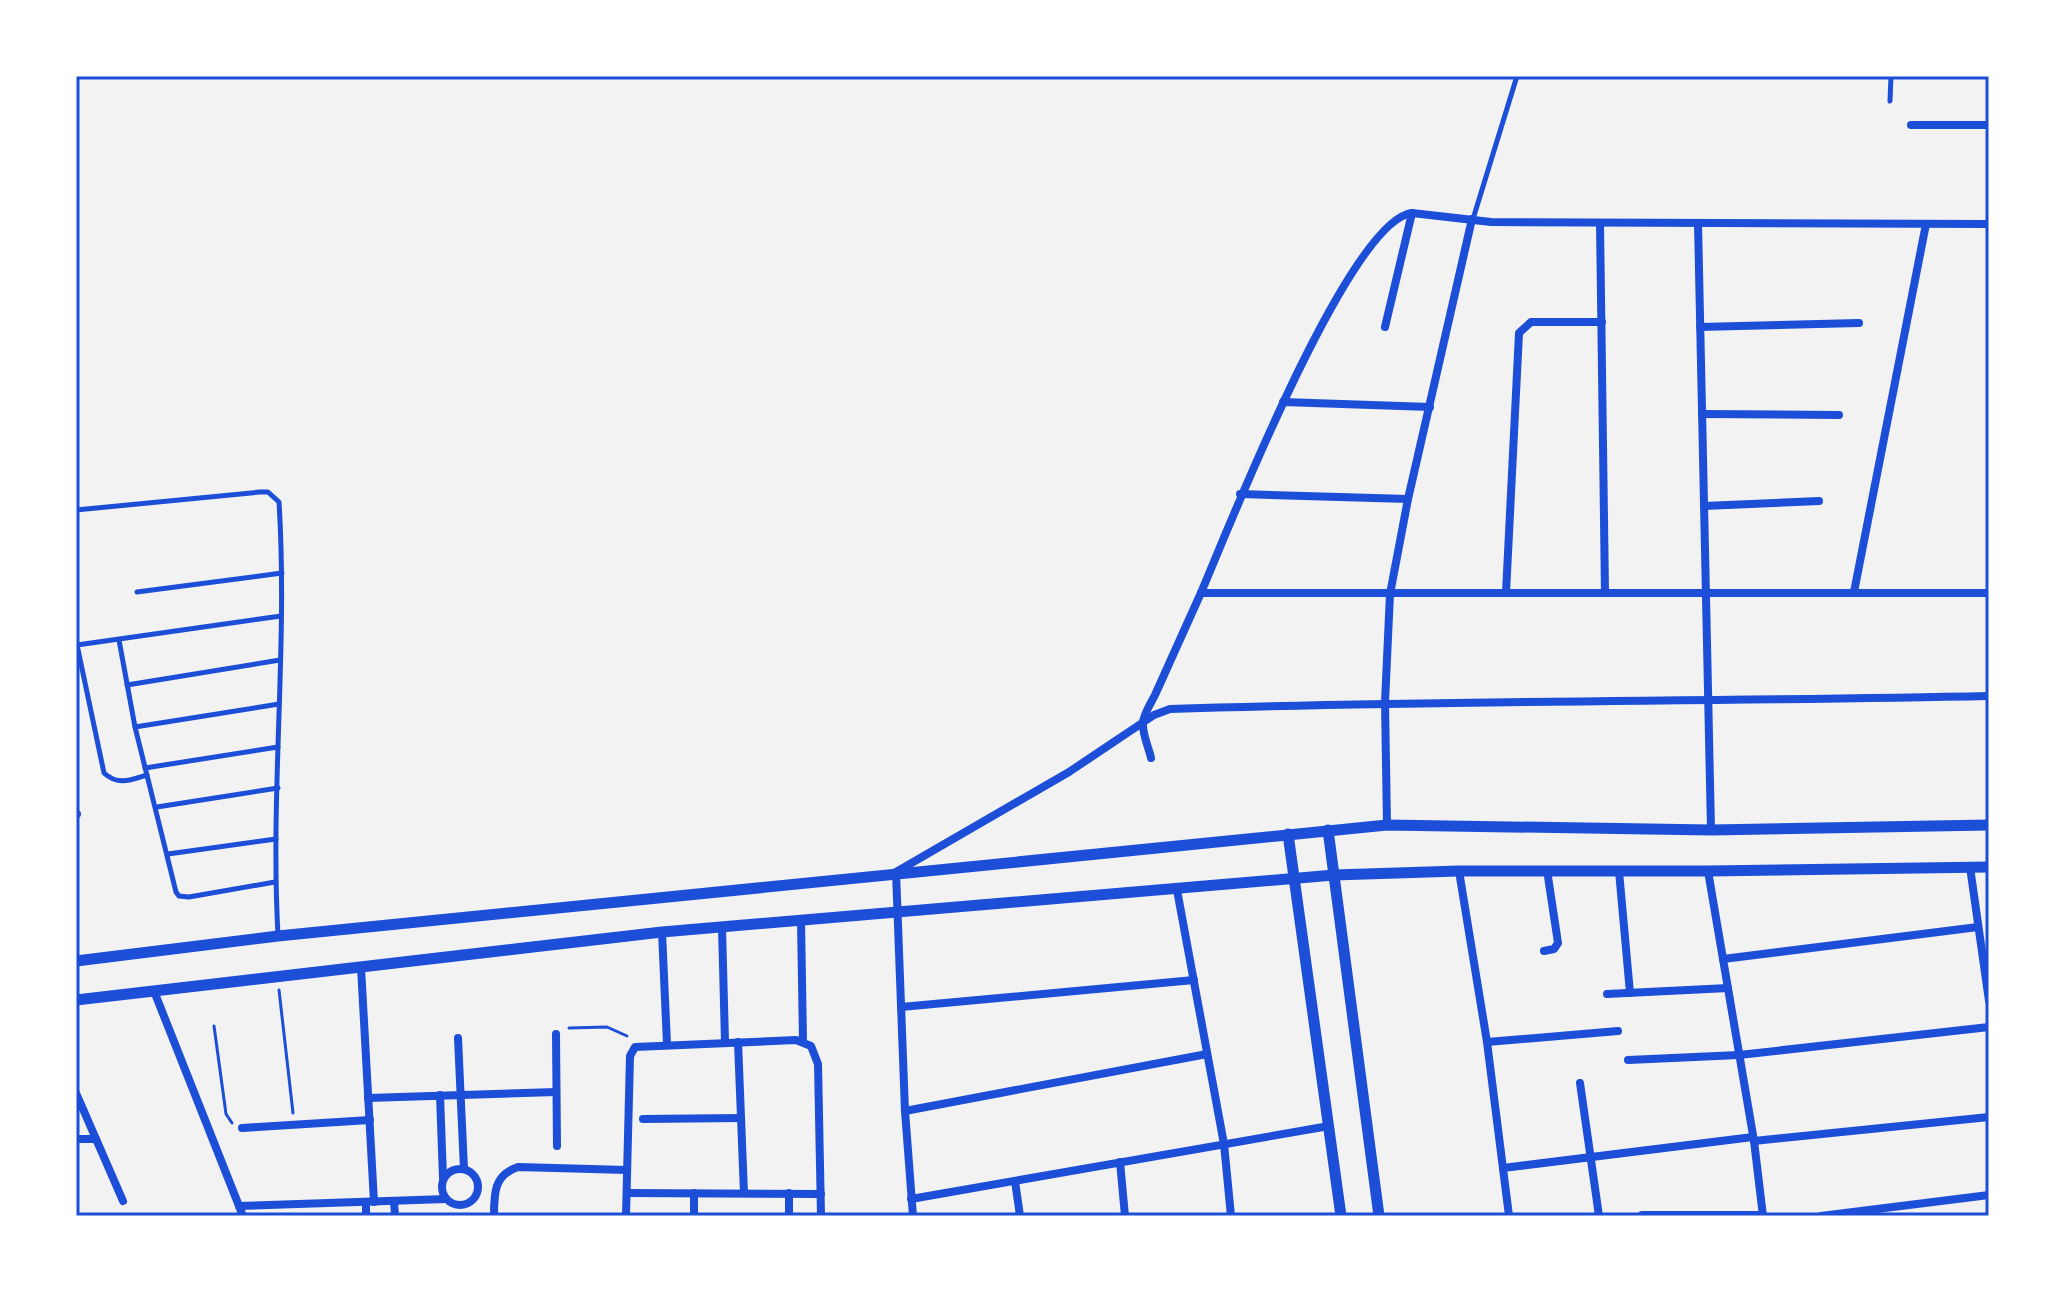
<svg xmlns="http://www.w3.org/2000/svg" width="2065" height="1292" viewBox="0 0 2065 1292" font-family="'Sofia Sans Condensed',sans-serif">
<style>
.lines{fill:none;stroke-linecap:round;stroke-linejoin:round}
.path{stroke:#1d4ed8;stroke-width:3}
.service{stroke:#1d4ed8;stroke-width:5}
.minor{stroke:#1d4ed8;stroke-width:8}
.tertiary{stroke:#1d4ed8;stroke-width:11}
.neatline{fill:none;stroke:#1d4ed8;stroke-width:3}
</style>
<rect width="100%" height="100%" fill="#f2f2f2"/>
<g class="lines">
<g class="path">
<polyline points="279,990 293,1113"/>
<polyline points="214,1026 226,1114 232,1123"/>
<polyline points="569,1028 607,1027 627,1036"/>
</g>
<g class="service">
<polyline points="1890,101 1891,76"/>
<polyline points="1473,219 1517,76"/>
<path d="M76 510 260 492H268L279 502C288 646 270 791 278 935"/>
<polyline points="137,592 282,573"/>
<path d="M76 640 104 773C118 786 131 780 147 775"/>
<polyline points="119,640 135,727 176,892 179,896 189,897 275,882"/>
<polyline points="77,645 281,616"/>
<polyline points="127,685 280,660"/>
<polyline points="135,727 279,704"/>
<polyline points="145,768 278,747"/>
<polyline points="157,807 278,788"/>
<polyline points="168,854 276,839"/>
</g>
<g class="minor">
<polyline points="1911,125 1989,125"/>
<polyline points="1600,223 1605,593"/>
<polyline points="1698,223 1711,830"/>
<polyline points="1385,327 1412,213"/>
<polyline points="1700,327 1859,323"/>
<polyline points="1283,402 1430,407"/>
<polyline points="1702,414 1839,415"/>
<polyline points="1240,494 1408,499"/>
<polyline points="1704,506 1819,501"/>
<polyline points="1854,592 1926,224"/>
<polyline points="1201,593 1989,593"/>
<polyline points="1506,593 1519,333 1531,322 1602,322"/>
<path d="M1151 758C1149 748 1142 734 1143 723 1143 715 1151 703 1155 695 1170 662 1185 629 1200 595 1227 532 1349 220 1412 213L1491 222 1989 224"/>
<polyline points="76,814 77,814"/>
<polyline points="1387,825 1385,702 1390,594 1408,499 1472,219"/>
<polyline points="1970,867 1989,1001"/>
<polyline points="1459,871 1487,1042 1509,1216"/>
<polyline points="1619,871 1630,993"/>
<polyline points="1708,871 1754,1141 1763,1216"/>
<polyline points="1177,890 1224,1144 1231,1216"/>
<polyline points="801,921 803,1041"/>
<polyline points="722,927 725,1042"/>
<polyline points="662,932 667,1044"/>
<polyline points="1544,951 1554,949 1558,943 1547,870"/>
<polyline points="1723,959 1978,927"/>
<polyline points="361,967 374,1202"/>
<polyline points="154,991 243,1216"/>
<polyline points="1607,994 1728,988"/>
<polyline points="901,1007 1194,980"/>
<polyline points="556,1034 557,1146"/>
<polyline points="458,1038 464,1169"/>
<polyline points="738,1042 744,1193"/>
<polyline points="1487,1042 1618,1031"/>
<polyline points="1628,1060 1739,1055 1989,1027"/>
<polyline points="1580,1083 1599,1216"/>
<polyline points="76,1093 123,1201"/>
<polyline points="440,1095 443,1178"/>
<polyline points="368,1098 556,1092"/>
<polyline points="905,1111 1207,1054"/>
<polyline points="643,1119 741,1118"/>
<polyline points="242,1128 370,1120"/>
<polyline points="76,1139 96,1139"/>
<polyline points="1754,1141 1989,1117"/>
<polyline points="1120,1162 1125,1216"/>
<polyline points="1503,1168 1753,1137"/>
<circle cx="460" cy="1187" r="18"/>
<polyline points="1015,1181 1020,1216"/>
<polyline points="627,1193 821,1194"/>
<polyline points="694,1193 694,1216"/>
<polyline points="789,1193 789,1216"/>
<polyline points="911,1199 1329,1126"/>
<polyline points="394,1201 395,1216"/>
<polyline points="366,1202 366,1216"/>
<polyline points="239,1206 446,1199"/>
<polyline points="1642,1215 1763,1215"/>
<path d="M494 1216C494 1193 494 1175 518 1167L627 1170"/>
<polyline points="626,1216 630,1056 635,1047 796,1040 811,1046 818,1064 821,1216"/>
<path d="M913 1216 905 1111 896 872 1069 772 1154 715 1170 709C1443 700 1716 702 1989 696"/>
<polyline points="1821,1216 1989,1195"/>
</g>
<g class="tertiary">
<polyline points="1328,830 1379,1216"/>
<polyline points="1288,834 1341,1216"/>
<polyline points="76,961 278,936 1387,825 1711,830 1989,825"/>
<polyline points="76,1000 662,932 1334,875 1459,871 1708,871 1989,867"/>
</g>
</g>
<rect width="2065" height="1292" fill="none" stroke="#ffffff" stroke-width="156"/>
<rect x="78" y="78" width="1909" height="1136" class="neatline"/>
</svg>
